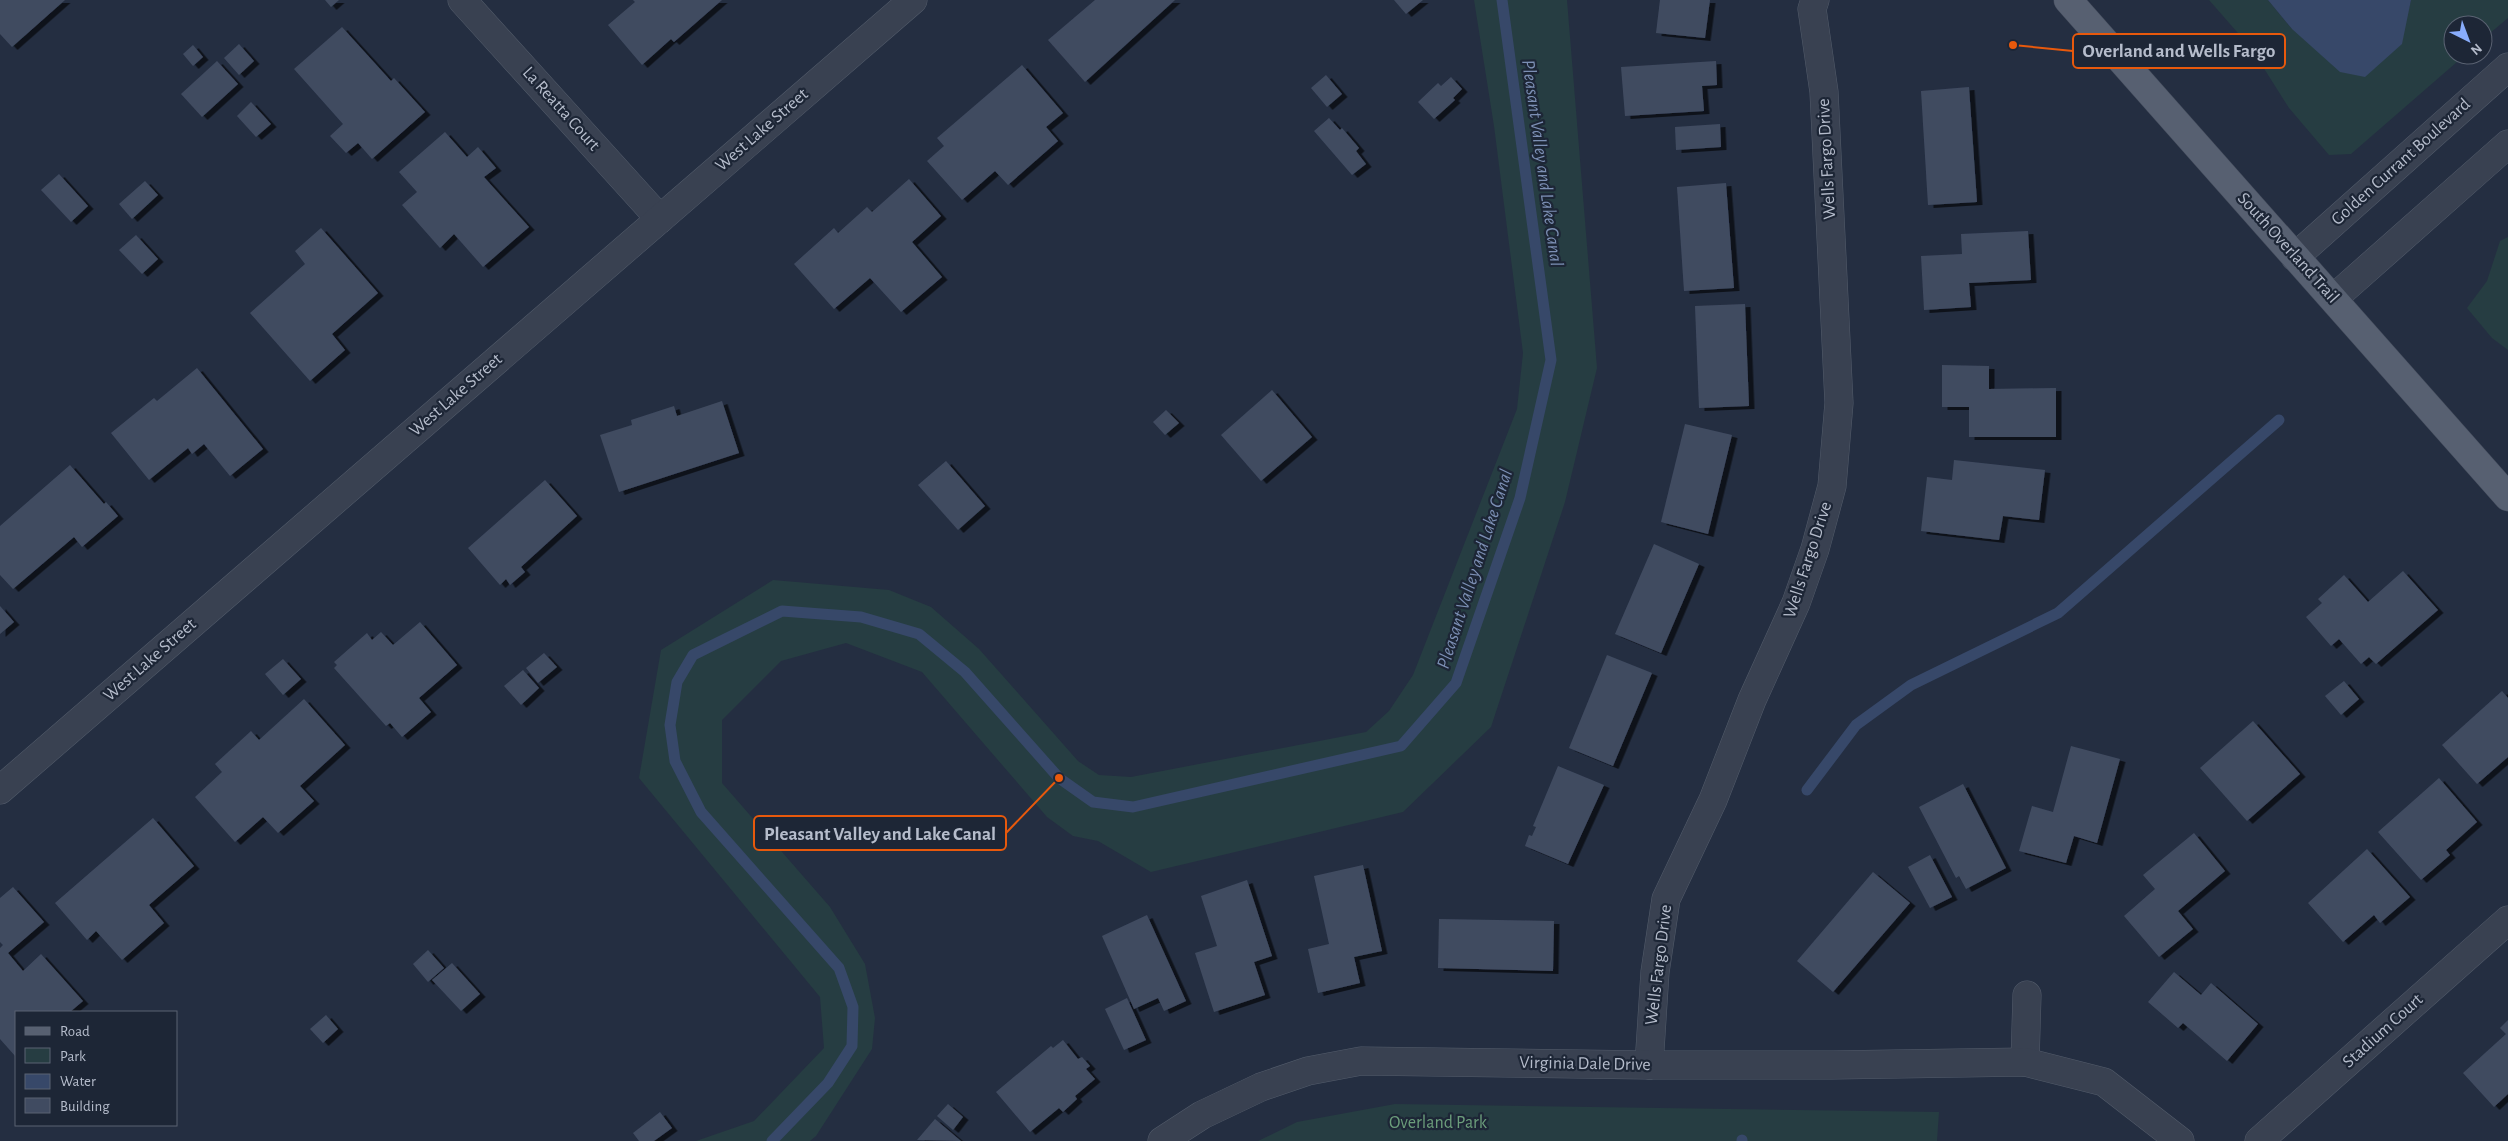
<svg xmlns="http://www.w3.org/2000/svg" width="2508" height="1141" viewBox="0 0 2508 1141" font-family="'Alegreya Sans',sans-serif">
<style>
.green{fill:#263d42}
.water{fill:#374869}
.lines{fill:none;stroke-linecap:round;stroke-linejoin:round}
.stream{stroke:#374869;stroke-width:11}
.building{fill:#404b61;filter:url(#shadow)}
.minor-casing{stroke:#535c6b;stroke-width:29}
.primary-casing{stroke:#424a5a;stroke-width:29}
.minor{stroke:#394151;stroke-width:28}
.primary{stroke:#576071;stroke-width:28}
.labels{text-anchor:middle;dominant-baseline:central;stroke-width:4.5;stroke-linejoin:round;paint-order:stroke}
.street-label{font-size:18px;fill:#b5bccb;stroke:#1d2636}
.park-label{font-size:18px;fill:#6b9d7b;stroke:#1d2636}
.water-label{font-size:19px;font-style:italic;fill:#7c8fb4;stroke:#1d2636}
.leader{fill:none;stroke:#e8590c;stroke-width:2}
.callout-dot{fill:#e8590c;stroke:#1d2636;stroke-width:2}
.callout{fill:#1d2636;stroke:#e8590c;stroke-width:2}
.callout-label{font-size:19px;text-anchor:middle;font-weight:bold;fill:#b5bccb}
</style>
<defs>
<filter id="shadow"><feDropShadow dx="5.5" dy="3" stdDeviation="0" flood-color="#0009"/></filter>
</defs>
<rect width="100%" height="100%" fill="#242e41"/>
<g class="green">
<polygon points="1474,0 1567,0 1597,368 1565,502 1491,727 1403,812 1151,872 1098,841 1073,836 1047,817 922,672 846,643 781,661 722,720 722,783 830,907 865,964 875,1018 872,1049 816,1136 810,1141 696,1141 754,1121 824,1048 820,997 639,778 661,650 773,580 889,590 931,607 979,649 1078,761 1099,775 1131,777 1366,732 1389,711 1413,675 1517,409 1523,353 1494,126"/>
<polygon points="2209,0 2268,0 2292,29 2407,16 2411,0 2508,0 2508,18 2483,39 2483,25 2453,25 2453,55 2465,55 2351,154 2329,155 2289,108 2251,48"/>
<polygon points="2508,237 2508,350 2492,338 2467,308 2487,281 2500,241"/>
<polygon points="1395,1104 1939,1112 1937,1141 1258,1141 1297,1122"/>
</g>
<polygon class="water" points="2268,0 2411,0 2402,44 2365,77 2340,72 2292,29"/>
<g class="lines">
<g class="stream">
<polyline points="1807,790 1856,725 1911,685 2058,613 2279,420"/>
<polyline points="772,1141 828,1083 852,1046 853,1007 839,968 701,812 675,761 670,725 677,682 693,655 782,611 861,617 919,634 965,672 1059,778 1093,802 1133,807 1401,746 1456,683 1520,498 1551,360 1502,0"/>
<polyline points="1742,1141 1742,1140"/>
</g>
</g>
<g class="building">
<polygon points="0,0 65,0 12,47 0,34"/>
<polygon points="325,0 339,0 331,7"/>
<polygon points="633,0 722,0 674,42 671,39 642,65 608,25 635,2"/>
<polygon points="1095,0 1175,0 1085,82 1048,40"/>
<polygon points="1394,0 1423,0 1406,14"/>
<polygon points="1660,0 1710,0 1705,38 1656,33"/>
<polygon points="342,27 391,81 394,78 425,112 372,159 358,143 346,153 330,136 343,124 294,69"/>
<polygon points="239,44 254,61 239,75 224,58"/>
<polygon points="193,45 203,57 193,66 183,54"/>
<polygon points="217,61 238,84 202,117 181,94"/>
<polygon points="1716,61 1717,85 1702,86 1704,111 1625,116 1621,67"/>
<polygon points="1022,65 1063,113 1046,127 1058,141 1008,185 995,171 962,200 927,161 944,146 937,138"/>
<polygon points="1326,75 1342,94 1327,107 1311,88"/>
<polygon points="1451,77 1462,89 1453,98 1455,100 1434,119 1418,102 1438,83 1441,86"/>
<polygon points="1969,87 1977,202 1928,205 1921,91"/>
<polygon points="251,102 271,124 256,137 237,116"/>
<polygon points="1329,118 1340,130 1342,128 1359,148 1356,151 1366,164 1352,175 1314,131"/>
<polygon points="1720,124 1721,147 1676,150 1675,127"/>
<polygon points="445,132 467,157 478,147 496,168 484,177 529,227 483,267 454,234 440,248 402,205 417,192 399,172"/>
<polygon points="59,174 88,206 71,222 41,190"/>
<polygon points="909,179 941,216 912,242 942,277 901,312 870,278 834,309 794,264 834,228 838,233 867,207 872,212"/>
<polygon points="145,181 158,195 132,219 119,204"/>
<polygon points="1726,183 1734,288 1684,291 1677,187"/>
<polygon points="321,228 378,293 332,334 345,350 310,381 250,313 305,264 295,251"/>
<polygon points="2028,231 2031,280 1969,283 1971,307 1924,310 1921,256 1962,254 1961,234"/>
<polygon points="136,235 158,259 142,274 119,250"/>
<polygon points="1745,304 1749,406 1699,408 1695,306"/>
<polygon points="1942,365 1989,366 1989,389 2056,388 2056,437 1969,437 1969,407 1942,407"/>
<polygon points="197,368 263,449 230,476 204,444 192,454 188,448 149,480 111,433 154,398 157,401"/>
<polygon points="1272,390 1312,437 1261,481 1221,435"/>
<polygon points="722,401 739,453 619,492 600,435 632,425 631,420 674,406 677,416"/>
<polygon points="1166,410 1179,423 1165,435 1153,422"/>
<polygon points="1685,424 1732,435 1708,534 1661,522"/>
<polygon points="1954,460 2045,470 2039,520 2003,516 1999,540 1921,531 1927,477 1952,480"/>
<polygon points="946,461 985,506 958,530 918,485"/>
<polygon points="70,465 104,504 106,502 118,516 82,547 74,537 13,589 0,575 0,526"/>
<polygon points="545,480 577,516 521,567 525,572 510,585 506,579 500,585 468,548"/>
<polygon points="1654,544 1699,564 1661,653 1615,634"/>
<polygon points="2403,571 2438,610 2376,664 2369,657 2361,664 2339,639 2331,646 2306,617 2322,603 2318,599 2344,575 2368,602"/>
<polygon points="0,606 14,622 0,634"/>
<polygon points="420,622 457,665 419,698 431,712 402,737 390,723 386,726 334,668 337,665 334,662 367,633 372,640 381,632 393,645"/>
<polygon points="544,653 557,667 538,683 526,668"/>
<polygon points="1607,655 1652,673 1613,766 1569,748"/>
<polygon points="283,659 301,679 283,695 265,674"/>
<polygon points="523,670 539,688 521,705 504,686"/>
<polygon points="2344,681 2359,699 2341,715 2325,696"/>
<polygon points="2502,691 2508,698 2508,757 2477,784 2442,745"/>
<polygon points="304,699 345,745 300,786 314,801 278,833 263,817 235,842 195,797 222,772 215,764 251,731 259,740"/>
<polygon points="2253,721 2300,774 2247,821 2200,768"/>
<polygon points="2071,746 2120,759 2097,843 2074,836 2066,863 2019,851 2032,806 2053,812"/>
<polygon points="1558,766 1604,785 1568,864 1525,846 1529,835 1532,836 1536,827 1533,826"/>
<polygon points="2439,778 2477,822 2446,850 2450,855 2421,880 2378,832"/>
<polygon points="1963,784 2006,868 1966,889 1959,876 1956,878 1919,807"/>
<polygon points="153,818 194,866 149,905 164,923 122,960 96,931 87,940 55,903"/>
<polygon points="2194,833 2225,871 2178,911 2193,929 2159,957 2124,916 2155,889 2143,875"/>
<polygon points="2367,849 2410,897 2380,923 2374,915 2343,942 2308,903"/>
<polygon points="1930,855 1952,897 1930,908 1908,867"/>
<polygon points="1363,865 1382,951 1354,957 1360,983 1318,993 1308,949 1329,944 1314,876"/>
<polygon points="1873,872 1910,903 1833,992 1797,961"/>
<polygon points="1247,880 1272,956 1254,962 1265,995 1214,1012 1195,953 1217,946 1201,896"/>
<polygon points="13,887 44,922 8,953 23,971 41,954 83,1001 70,1012 16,1012 16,1057 0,1039 0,948 3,945 0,942 0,898"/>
<polygon points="1147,915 1186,1001 1164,1011 1158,998 1134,1009 1102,936"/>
<polygon points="1439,919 1554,921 1553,971 1438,968"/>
<polygon points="428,950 444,968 428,982 413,964"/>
<polygon points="452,963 480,994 461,1011 432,980"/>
<polygon points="2174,972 2201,995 2211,983 2258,1024 2227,1061 2183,1023 2178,1028 2148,1002"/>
<polygon points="1127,998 1146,1040 1124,1050 1105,1009"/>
<polygon points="326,1015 338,1029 323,1043 310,1029"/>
<polygon points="2508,1020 2508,1094 2494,1107 2463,1073 2506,1034 2500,1028"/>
<polygon points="1063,1040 1078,1059 1082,1057 1090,1066 1086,1069 1095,1079 1075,1096 1077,1099 1063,1112 1059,1108 1030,1132 996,1092 1051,1046 1053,1048"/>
<polygon points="948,1104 963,1117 953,1130 937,1116"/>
<polygon points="660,1112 672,1128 654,1141 639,1141 633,1133"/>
<polygon points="935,1119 961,1141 917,1140"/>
</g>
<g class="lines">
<defs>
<g id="minor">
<polyline points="462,0 660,219"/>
<polyline points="2295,257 2508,67"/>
<polyline points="2334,298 2508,144"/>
<polyline points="0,790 913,0"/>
<polyline points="2025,1062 2027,995"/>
<polyline points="1649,1065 1655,972 1666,899 1713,800 1752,700 1796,603 1815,549 1832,486 1839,403 1824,92 1812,9 1815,0"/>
<polyline points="1162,1141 1202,1115 1261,1087 1308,1071 1361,1061 1649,1065 1832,1065 2025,1062 2104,1082 2180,1141"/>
<polyline points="2259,1141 2508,920"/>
</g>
<polyline id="primary" points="2068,0 2508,497"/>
</defs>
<use href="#minor" class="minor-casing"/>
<use href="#primary" class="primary-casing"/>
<use href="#minor" class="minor"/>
<use href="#primary" class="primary"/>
</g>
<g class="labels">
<g class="street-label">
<text transform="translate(561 109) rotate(48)">La Reatta Court</text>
<text transform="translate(762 130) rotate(-41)">West Lake Street</text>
<text transform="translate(1827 159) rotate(-93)">Wells Fargo Drive</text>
<text transform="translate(2401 162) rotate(-42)">Golden Currant Boulevard</text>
<text transform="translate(2288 248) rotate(48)">South Overland Trail</text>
<text transform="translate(456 395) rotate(-41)">West Lake Street</text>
<text transform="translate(1808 560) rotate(-72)">Wells Fargo Drive</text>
<text transform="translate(150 660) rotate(-41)">West Lake Street</text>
<text transform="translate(1659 965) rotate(-83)">Wells Fargo Drive</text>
<text transform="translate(2383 1031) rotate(-42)">Stadium Court</text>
<text transform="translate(1585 1064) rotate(1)">Virginia Dale Drive</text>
</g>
<g class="park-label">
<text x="1438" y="1123">Overland Park</text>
</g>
<g class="water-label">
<text transform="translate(1542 163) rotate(82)">Pleasant Valley and Lake Canal</text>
<text transform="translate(1475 569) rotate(-72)">Pleasant Valley and Lake Canal</text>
</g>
</g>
<path class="leader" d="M2013 45L2073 51M1059 778L1006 833"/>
<g class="callout-dot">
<circle cx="2013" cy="45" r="5"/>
<circle cx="1059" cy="778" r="5"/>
</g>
<g class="callout">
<rect x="2073" y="34" width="212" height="34" rx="5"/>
<rect x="754" y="816" width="252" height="34" rx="5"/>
</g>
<g class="callout-label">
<text x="2179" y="57">Overland and Wells Fargo</text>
<text x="880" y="840">Pleasant Valley and Lake Canal</text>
</g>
<rect x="15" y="1011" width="162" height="115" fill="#1d2636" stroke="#5a6272"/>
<rect x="25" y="1027" width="25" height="8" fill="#576071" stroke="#5a6272"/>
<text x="60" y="1036" font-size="15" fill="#b5bccb">Road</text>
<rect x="25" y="1048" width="25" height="15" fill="#263d42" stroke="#5a6272"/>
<text x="60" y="1061" font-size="15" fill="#b5bccb">Park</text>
<rect x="25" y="1074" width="25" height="15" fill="#374869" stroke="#5a6272"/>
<text x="60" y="1086" font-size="15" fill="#b5bccb">Water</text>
<rect x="25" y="1098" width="25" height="15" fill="#404b61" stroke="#5a6272"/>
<text x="60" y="1111" font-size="15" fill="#b5bccb">Building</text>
<g transform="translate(2468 40) rotate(138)"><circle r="24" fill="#1d2636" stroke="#5a6272"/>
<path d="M0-4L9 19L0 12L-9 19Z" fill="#89adfc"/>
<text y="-8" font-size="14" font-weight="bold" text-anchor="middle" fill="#b5bccb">N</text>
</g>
</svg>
